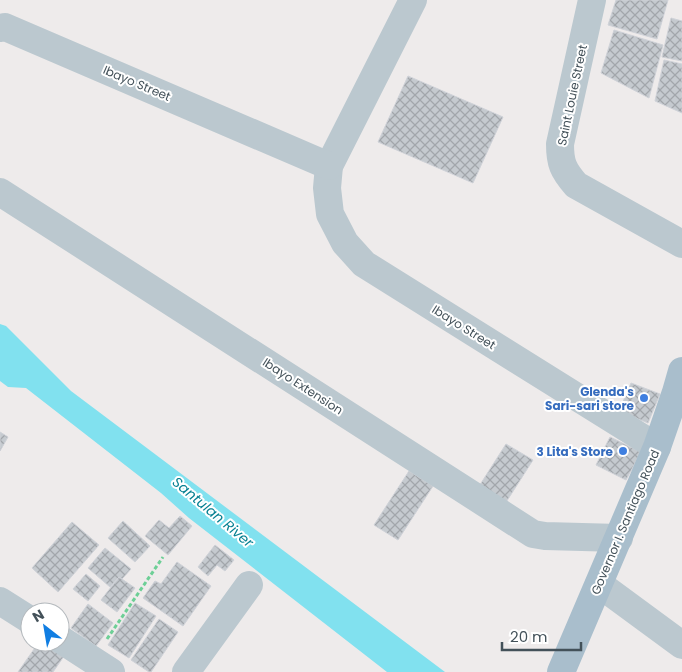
<svg xmlns="http://www.w3.org/2000/svg" width="682" height="672" viewBox="0 0 682 672" font-family="Poppins,sans-serif">
<style>
.water{fill:#81e1ef}
.building{fill:url(#building-cross-hatch);stroke:#cfd2d8}
.lines{fill:none;stroke-linecap:round;stroke-linejoin:round}
.path{stroke:#6dcf96;stroke-width:3;stroke-dasharray:4 2.5;stroke-linecap:butt}
.minor{stroke:#bbc8cf;stroke-width:28}
.major{stroke:#a9becc;stroke-width:28}
.shop-dot{fill:#3f7fe0;stroke:#fff;stroke-width:2}
.labels{text-anchor:middle;dominant-baseline:central;stroke-width:4;stroke-linejoin:round;paint-order:stroke}
.street-label{font-size:12px;fill:#435159;stroke:#fff}
.shop-label{font-size:12px;font-weight:bold;fill:#366cbe;stroke:#fff;text-anchor:end}
.water-label{font-size:14px;font-style:italic;fill:#088192;stroke:#fff}
</style>
<defs>
<pattern id="building-cross-hatch" width="8" height="8" patternUnits="userSpaceOnUse" patternTransform="scale(1.25)"><rect width="8" height="8" fill="#c5cacf"/><path d="M0 0l8 8M0 8l8-8" fill="none" stroke="#a2a6ab"/></pattern>
</defs>
<rect width="100%" height="100%" fill="#eeebeb"/>
<polygon class="water" points="0,324 6,326 71,391 445,672 387,672 189,518 161,493 26,388 8,387 0,381"/>
<g class="building">
<polygon points="616,0 668,0 657,39 608,25"/>
<polygon points="671,18 682,21 682,61 662,57"/>
<polygon points="614,30 663,45 649,98 601,73"/>
<polygon points="664,60 682,64 682,113 655,101"/>
<polygon points="408,76 503,117 473,183 378,142"/>
<polygon points="631,383 660,394 648,423 619,411"/>
<polygon points="0,432 8,437 0,451"/>
<polygon points="610,437 641,452 626,480 596,465"/>
<polygon points="506,444 533,460 503,507 476,491"/>
<polygon points="409,471 433,486 398,540 374,525"/>
<polygon points="180,516 192,526 168,555 145,536 159,520 169,528"/>
<polygon points="123,521 150,546 135,562 108,538"/>
<polygon points="72,522 99,545 58,592 32,568"/>
<polygon points="215,545 234,560 225,571 217,565 208,576 198,567"/>
<polygon points="105,548 131,569 122,579 119,577 110,587 88,568"/>
<polygon points="177,562 211,586 183,626 143,598 155,581 161,584"/>
<polygon points="86,574 100,586 88,601 73,589"/>
<polygon points="119,577 135,588 117,612 101,600"/>
<polygon points="135,603 156,616 129,658 108,645"/>
<polygon points="88,604 113,623 96,646 71,628"/>
<polygon points="159,619 178,632 151,672 149,672 131,660"/>
<polygon points="39,642 59,642 69,649 53,672 18,672"/>
</g>
<g class="lines">
<polyline class="path" points="107,639 163,557"/>
<g class="minor">
<polyline points="413,0 329,166 327,188 330,214 345,243 364,264 657,447"/>
<path d="M592 0 560 144C560 163 563 170 576 185L682 244"/>
<polyline points="0,28 5,27 329,166"/>
<polyline points="0,192 533,534 545,536 619,538"/>
<polyline points="599,584 682,645"/>
<polyline points="0,601 30,620"/>
<polyline points="60,639 111,672"/>
<polyline points="186,672 249,585"/>
</g>
<polyline class="major" points="561,672 657,447 676,392 682,371"/>
</g>
<g class="shop-dot">
<circle cx="644" cy="398" r="5"/>
<circle cx="623" cy="451" r="5"/>
</g>
<g class="labels">
<g class="street-label">
<text transform="translate(137 83) rotate(23)">Ibayo Street</text>
<text transform="translate(572 95) rotate(-78)">Saint Louie Street</text>
<text transform="translate(464 327) rotate(32)">Ibayo Street</text>
<text transform="translate(303 386) rotate(33)">Ibayo Extension</text>
<text transform="translate(625 522) rotate(-67)">Governor I. Santiago Road</text>
</g>
<g class="shop-label">
<text x="634" y="391">Glenda's<tspan x="634" dy="14">Sari-sari store</tspan></text>
<text x="613" y="451">3 Lita's Store</text>
</g>
<g class="water-label">
<text transform="translate(213 512) rotate(40)">Santulan River</text>
</g>
</g>
<g transform="translate(45 627) rotate(329)"><circle r="24" fill="#ffffff" stroke="#b4b9bd"/>
<path d="M0-4L9 19L0 12L-9 19Z" fill="#117ee2"/>
<text y="-8" font-size="14" font-weight="bold" text-anchor="middle" fill="#435159">N</text>
</g>
<path d="M502 642v8h79v-8" fill="none" stroke="#435159" stroke-width="2.5"/>
<text x="510" y="642" font-size="15" fill="#435159" stroke="#ffffff" stroke-width="4" paint-order="stroke">20 m</text>
</svg>
